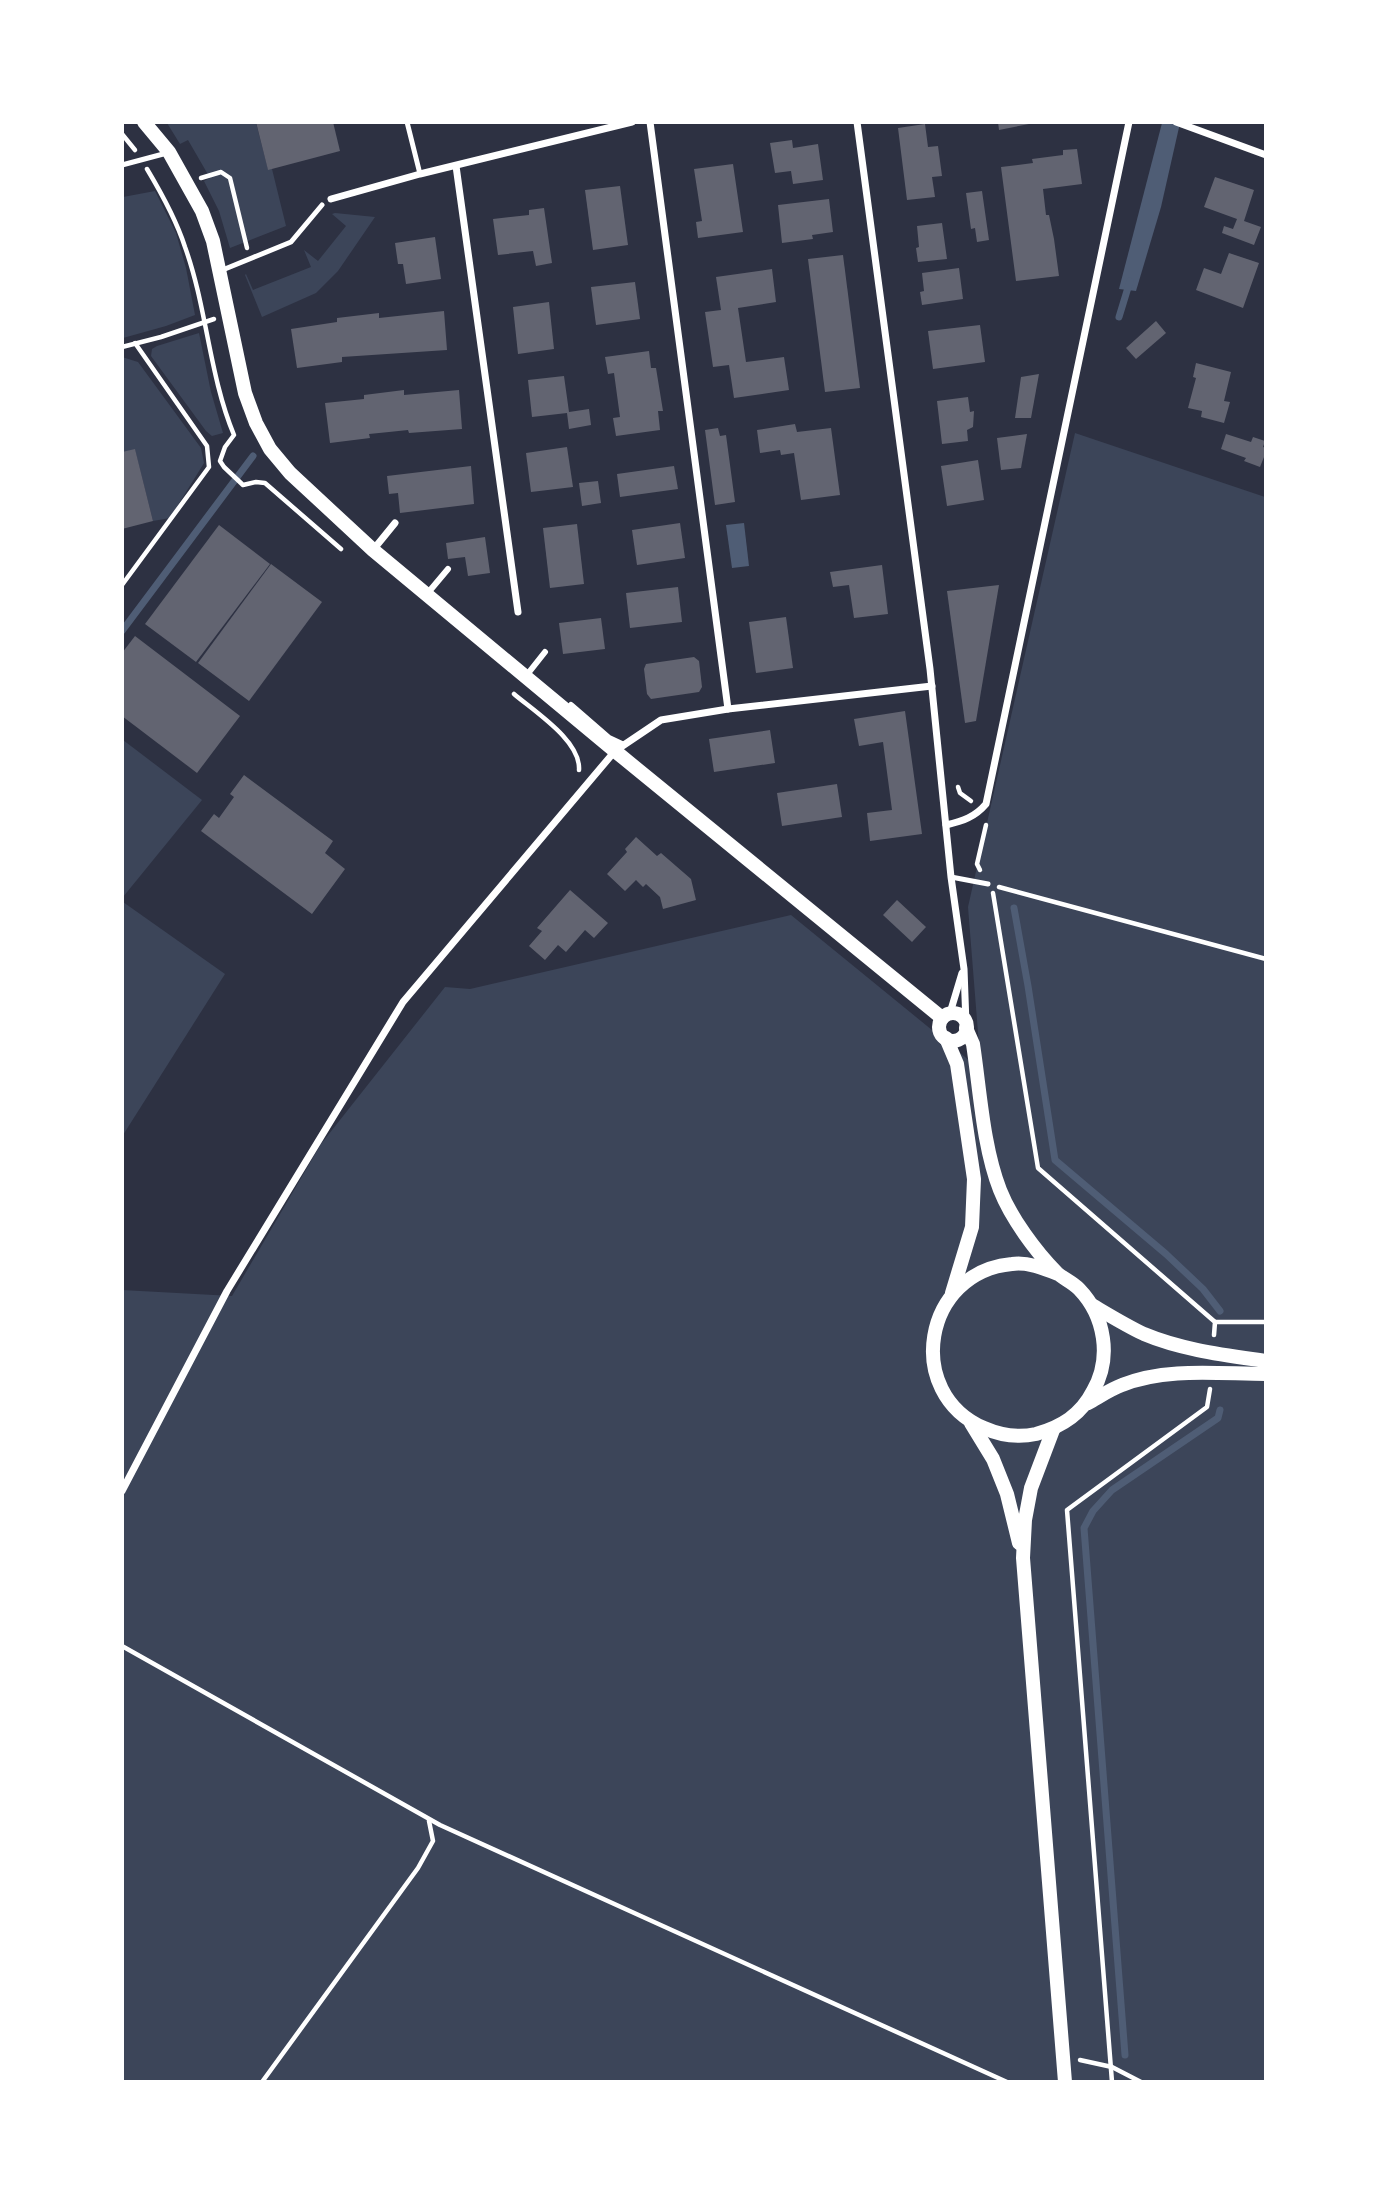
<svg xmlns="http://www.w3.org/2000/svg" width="1388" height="2204" viewBox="0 0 1388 2204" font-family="Raleway,sans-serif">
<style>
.green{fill:#3c4559}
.water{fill:#4f5d75}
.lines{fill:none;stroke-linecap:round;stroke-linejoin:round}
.stream{stroke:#4f5d75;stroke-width:7}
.building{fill:#626471}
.path{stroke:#fff;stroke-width:4.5}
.service{stroke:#fff;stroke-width:5}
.pedestrian{stroke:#fff;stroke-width:6}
.minor{stroke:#fff;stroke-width:7}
.secondary{stroke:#fff;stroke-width:14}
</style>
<rect width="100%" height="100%" fill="#2d3142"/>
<g class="green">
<polygon points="167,123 256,123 268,169 272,169 286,226 230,248 219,211 204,181 210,178 188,140 180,144"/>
<polygon points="155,191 176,233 186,268 195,315 166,326 123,338 123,197"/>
<polygon points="335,213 375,217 338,271 316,293 262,317 245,275 246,274 253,290 311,267 304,250 318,261 346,226 332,214"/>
<polygon points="199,333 211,392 223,433 212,436 206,431 151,356 152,349 157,346"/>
<polygon points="122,357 138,362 201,448 204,463 170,518 153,521 135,450 123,452"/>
<polygon points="1075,433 1265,497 1265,2081 123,2081 122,1290 232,1296 321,1144 445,987 470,989 791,915 981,1070 968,907"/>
<polygon points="123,740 202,800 123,897"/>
<polygon points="123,902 225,974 123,1135"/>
</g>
<g class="water">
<polygon points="1162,123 1180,123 1161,207 1136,291 1119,289"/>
<polygon points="744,523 749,566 732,568 726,525"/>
</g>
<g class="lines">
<g class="stream">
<polyline points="1119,317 1130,281"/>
<polyline points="122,631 253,456"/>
<polyline points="1014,908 1028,986 1055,1160 1166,1254 1203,1289 1220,1311"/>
<polyline points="1125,2055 1084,1528 1093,1511 1112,1490 1218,1418 1220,1410"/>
</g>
</g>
<g class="building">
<polygon points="256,122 333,122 340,151 268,170"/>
<polygon points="998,122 1029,122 1029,124 999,130"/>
<polygon points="925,124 928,147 938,146 942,176 932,177 935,197 907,200 898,128"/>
<polygon points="792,140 793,148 818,144 823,180 793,184 791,171 775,173 770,143"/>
<polygon points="1077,149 1082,184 1043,189 1046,215 1049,215 1054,239 1059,276 1016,281 1001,167 1033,163 1032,159 1063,155 1063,150"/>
<polygon points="733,164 743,232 698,238 696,222 702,221 694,169"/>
<polygon points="1215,177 1254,190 1244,221 1261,227 1254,245 1222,233 1224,226 1233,229 1237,219 1204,207"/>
<polygon points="620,186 628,245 593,250 585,190"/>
<polygon points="982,191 989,240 977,242 975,228 971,229 966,193"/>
<polygon points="829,199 833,232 812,235 813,239 782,243 778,205"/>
<polygon points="544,208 552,263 536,266 533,251 498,255 493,219 529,215 529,210"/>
<polygon points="942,223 947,259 918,262 916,248 919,247 917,226"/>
<polygon points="435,237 441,279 406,284 403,264 398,264 395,243"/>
<polygon points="1229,253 1259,263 1243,308 1196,290 1204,268 1221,274"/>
<polygon points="843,255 860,388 825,392 808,259"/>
<polygon points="959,268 963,299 922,305 920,292 924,291 922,273"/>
<polygon points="772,269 776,302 738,308 746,362 784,357 789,390 734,398 729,365 713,367 705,312 721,310 716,277"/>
<polygon points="635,282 640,319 596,325 591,287"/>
<polygon points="549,302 554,349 518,354 513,307"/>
<polygon points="444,311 447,350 342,357 342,362 297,368 291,329 337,322 337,318 379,313 379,318"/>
<polygon points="1156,321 1166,333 1136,359 1126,348"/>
<polygon points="980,325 985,362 933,369 928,331"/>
<polygon points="649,351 651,368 656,368 663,411 658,411 660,430 616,436 613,418 620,417 614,373 608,374 605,357"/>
<polygon points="1196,363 1231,372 1224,401 1230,402 1224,423 1201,417 1202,411 1188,408 1196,378 1193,377"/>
<polygon points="1039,374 1031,418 1015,418 1021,377"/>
<polygon points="564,376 569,412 589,409 591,425 569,429 567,413 532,417 528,380"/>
<polygon points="404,390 404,395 459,390 462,429 409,433 408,430 389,432 369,434 370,438 330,443 325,403 364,399 364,395"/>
<polygon points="968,397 970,412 974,411 973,427 967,430 968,441 942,444 937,401"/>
<polygon points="795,424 797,432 831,428 840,495 801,500 794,453 781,455 780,450 760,453 757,430"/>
<polygon points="718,428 720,436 726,435 735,502 715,505 705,430"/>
<polygon points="1027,434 1021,468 1001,470 997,438"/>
<polygon points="1226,434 1251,442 1253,437 1265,441 1263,447 1266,448 1266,452 1260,467 1244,461 1246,458 1221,449"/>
<polygon points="567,447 573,487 531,492 526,453"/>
<polygon points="135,449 153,521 122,529 122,452"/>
<polygon points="978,460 984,500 947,506 941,466"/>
<polygon points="471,466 474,504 400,513 398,493 389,494 387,476"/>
<polygon points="674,466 678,489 620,497 617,474"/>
<polygon points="598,481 601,503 582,506 579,483"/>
<polygon points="680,523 685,558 637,565 632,530"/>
<polygon points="577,524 584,584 550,588 543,528"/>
<polygon points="219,525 270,564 196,662 145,624"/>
<polygon points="485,537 490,573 468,576 465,557 448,559 446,543"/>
<polygon points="271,564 322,602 249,701 198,663"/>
<polygon points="882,565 888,614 854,618 849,585 833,587 830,572"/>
<polygon points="999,585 976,721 965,723 947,591"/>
<polygon points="678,587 682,622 630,628 626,593"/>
<polygon points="786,617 793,668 756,673 749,622"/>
<polygon points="601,618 605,649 563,654 559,623"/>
<polygon points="135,636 240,716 197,773 122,716 122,653"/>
<polygon points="694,657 699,661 702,687 699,692 651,699 647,694 644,669 646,664"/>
<polygon points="905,711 922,834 870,841 867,813 892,810 883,742 859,746 854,719"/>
<polygon points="770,730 775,763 714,772 709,739"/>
<polygon points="244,775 333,841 325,853 345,869 312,914 201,831 214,814 219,818 234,797 230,794"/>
<polygon points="837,784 842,817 782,826 777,793"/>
<polygon points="636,837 657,856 661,853 691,879 696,900 663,909 660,897 646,884 643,887 636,880 625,891 607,874 627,852 625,849"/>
<polygon points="570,890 608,923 594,938 585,930 566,952 558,945 545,960 529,946 542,931 537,928"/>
<polygon points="897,900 926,927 912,942 883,915"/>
</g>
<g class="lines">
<g class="path">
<polyline points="122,134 135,150"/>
<path d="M147 169C162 194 176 219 185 247 207 308 209 375 234 435L225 447 220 461 224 467 243 485 256 482 265 483 341 549"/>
<polyline points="201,178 221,172 230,178 247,248"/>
<polyline points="122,347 161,337 214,319"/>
<polyline points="122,585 209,467 207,446 135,343"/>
<path d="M514 694C535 712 581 741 579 770"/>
<polyline points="958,787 960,793 971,801"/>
<polyline points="980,870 977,864 986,825"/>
<polyline points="999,887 1266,959"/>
<polyline points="993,893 1038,1168 1215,1322 1214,1335"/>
<polyline points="1215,1322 1266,1322"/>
<polyline points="122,1646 440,1825 1007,2082"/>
<polyline points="1080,2060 1112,2067 1141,2082"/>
<polyline points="262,2082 418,1868 433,1841 429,1821"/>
<polyline points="1112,2082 1067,1510 1207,1407 1210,1389"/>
</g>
<g class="service">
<polyline points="407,122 420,174"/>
<polyline points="122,165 167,153"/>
<polyline points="220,271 291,242 322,205"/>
<polyline points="951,877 988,884"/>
</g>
<g class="pedestrian">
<polyline points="427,594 448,569"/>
<polyline points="526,676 545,652"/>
<polyline points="567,710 571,705 609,738 624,745"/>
</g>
<g class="minor">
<polyline points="650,122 728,709"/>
<polyline points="857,122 930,669 951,877 964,969 966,1024"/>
<polyline points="1176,122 1266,155"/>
<polyline points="456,166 518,612"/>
<polyline points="331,199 420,174 632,122"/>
<polyline points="373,550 395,523"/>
<path d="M946 825C963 821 975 817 986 804L1129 122"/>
<polyline points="950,1013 962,973"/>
<polyline points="122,1491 227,1291 403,1002 615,751 661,720 728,709 932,686"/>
</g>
<g class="secondary">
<polyline points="144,122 169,152 202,211 213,241 245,393 256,423 270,449 290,473 373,550 615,751 942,1018"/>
<circle cx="953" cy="1027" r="14"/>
<path d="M966 1028 973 1044C980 1090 983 1147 1000 1190 1011 1218 1036 1252 1057 1273 1064 1279 1072 1282 1079 1289 1105 1316 1112 1358 1093 1391 1081 1415 1061 1427 1036 1434 1018 1438 1000 1435 984 1428 903 1393 923 1272 1012 1264 1028 1262 1043 1268 1058 1274"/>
<polyline points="946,1038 957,1064 974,1179 972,1227 952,1293"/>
<path d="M1092 1305C1109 1315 1127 1326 1144 1334 1182 1350 1225 1355 1266 1361"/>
<path d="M1088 1403C1099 1397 1111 1389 1122 1385 1166 1367 1220 1374 1266 1374"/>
<polyline points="971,1423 993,1459 1007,1494 1019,1543"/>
<polyline points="1053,1430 1031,1488 1025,1520 1023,1558 1065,2082"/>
</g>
</g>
<rect width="1388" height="2204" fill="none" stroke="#ffffff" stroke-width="248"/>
</svg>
